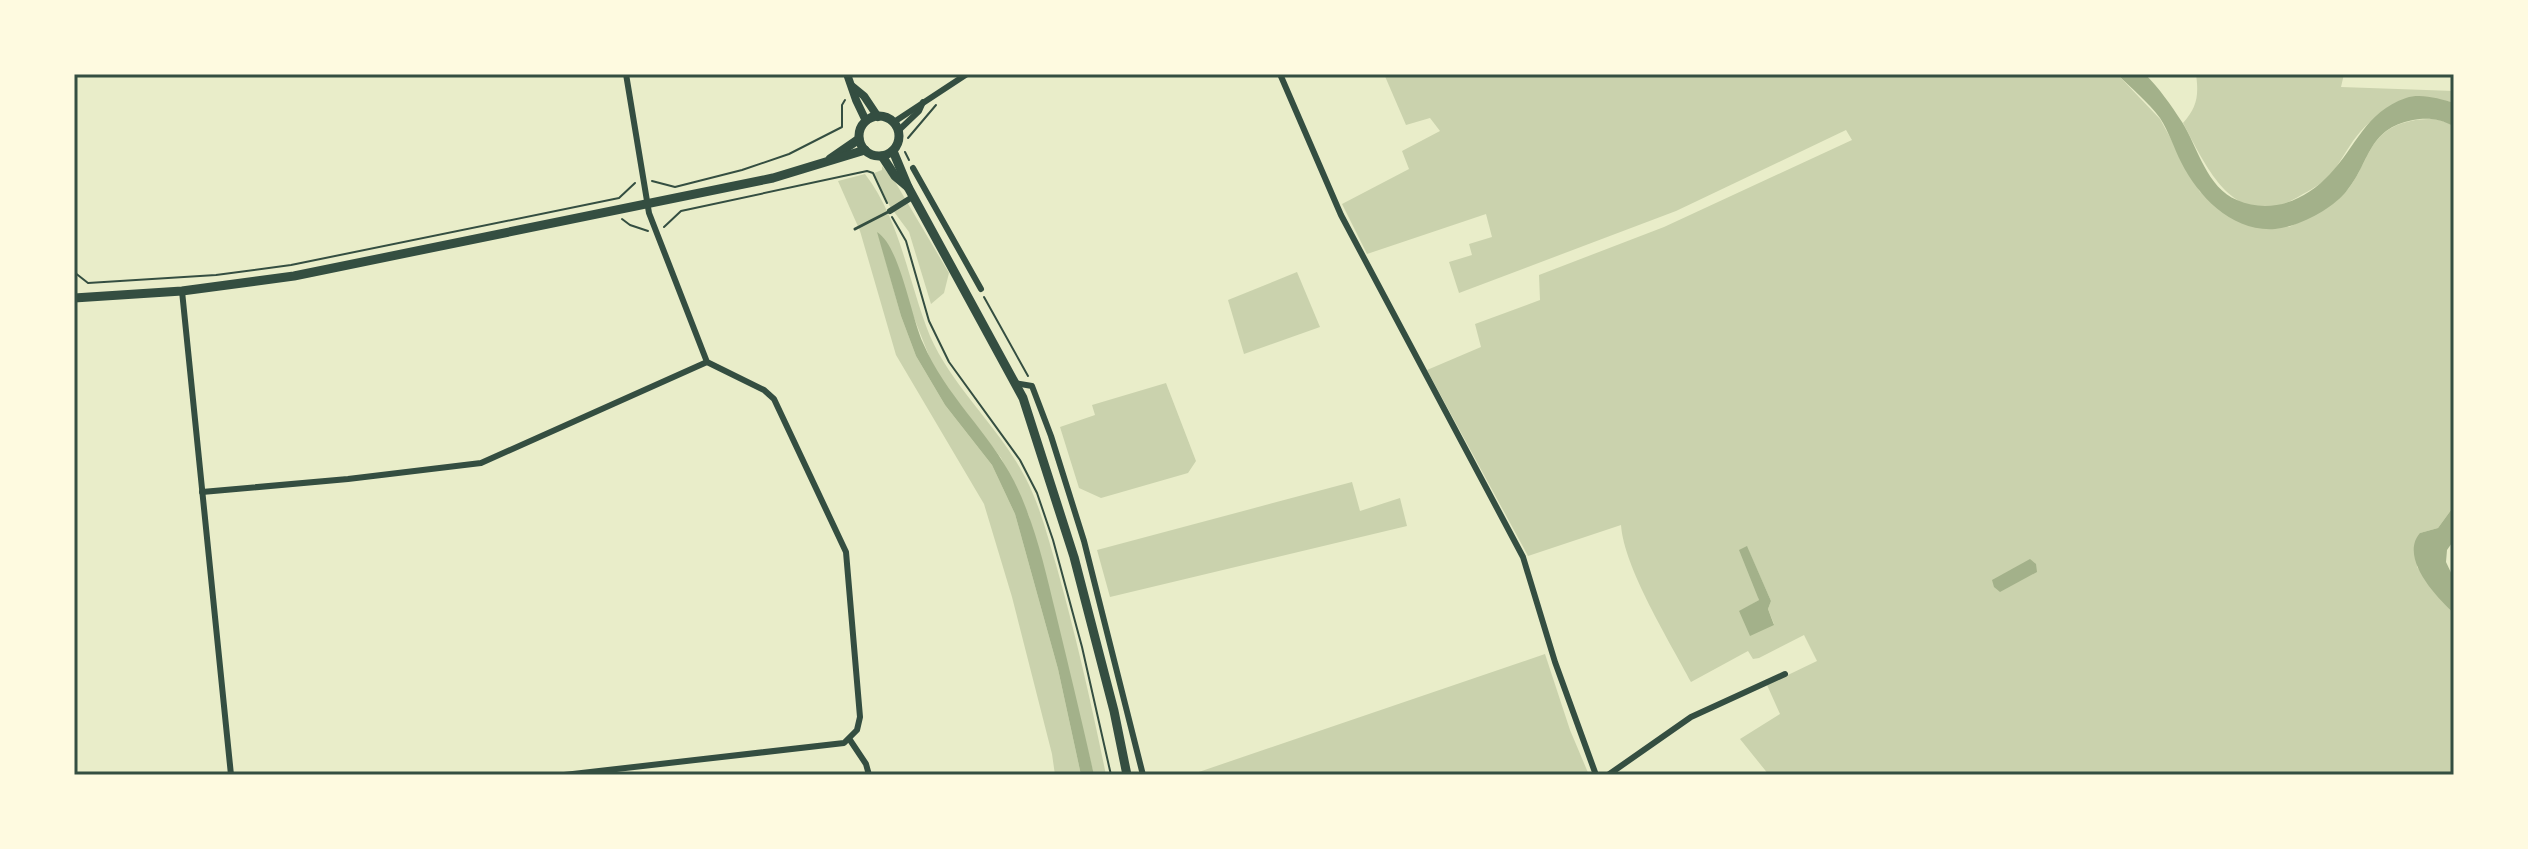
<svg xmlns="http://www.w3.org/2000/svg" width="2528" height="849" viewBox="0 0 2528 849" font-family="Mulish,sans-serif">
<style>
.green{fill:#cad2ad;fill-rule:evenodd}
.water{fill:#a3b18a}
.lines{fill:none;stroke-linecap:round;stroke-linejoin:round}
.path{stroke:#344e41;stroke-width:2}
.service{stroke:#344e41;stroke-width:3}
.minor{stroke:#344e41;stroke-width:6}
.tertiary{stroke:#344e41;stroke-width:8}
.secondary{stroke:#344e41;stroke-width:9}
.neatline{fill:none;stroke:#344e41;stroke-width:3}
</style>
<rect width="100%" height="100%" fill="#e9edc9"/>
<g class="green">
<path d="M1384 74H2117L2160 119 2200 192 2289 227C2307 218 2328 210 2343 195 2370 167 2365 130 2411 121 2427 118 2438 118 2453 125L2454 506 2438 528 2420 533 2417 567 2454 613V775H1769L1740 739 1780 714 1767 685 1817 661 1804 635 1759 658 1753 659 1748 651 1691 682C1670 642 1624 568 1621 525L1528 556 1427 370 1481 347 1475 324 1540 300 1539 275 1664 227 1852 140 1846 130 1676 211 1459 293 1449 262 1472 255 1469 244 1492 237 1486 214 1367 254 1342 204 1409 169 1402 151 1440 131 1430 118 1406 125ZM1747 547 1771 601 1768 609 1774 624 1739 612 1759 600Z"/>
<path d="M2196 74H2344L2341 87 2454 91V103C2413 91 2378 107 2353 141 2346 151 2340 162 2333 172 2324 183 2310 190 2298 197 2235 234 2207 168 2183 123 2197 107 2199 96 2196 74Z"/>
<polygon points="882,166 894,180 949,273 944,293 931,304 909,232 889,205 874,173 882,170"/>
<path d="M865 174C901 221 908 282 930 336 953 388 999 427 1025 477 1040 505 1048 538 1057 568 1076 636 1092 706 1106 775H1094L1029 516 1001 458 946 386 931 361 907 300 902 280 878 233 901 316 916 356 945 405 992 465 1015 514 1058 669 1081 775H1055L1052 754 1012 597 984 504 896 355 860 231 838 181Z"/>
<polygon points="1297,272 1320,327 1244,354 1228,300"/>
<polygon points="1166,383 1196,461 1188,473 1101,498 1079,488 1060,427 1095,415 1092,405"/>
<polygon points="1352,482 1360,511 1400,498 1407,526 1110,597 1097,550"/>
<polygon points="1545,654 1570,730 1589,775 1190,775"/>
</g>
<g class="water">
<path d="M2117 74H2145C2159 88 2171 105 2182 122 2198 148 2207 188 2237 200 2271 215 2306 200 2330 174 2356 147 2365 112 2406 98 2421 93 2440 99 2454 103V126C2440 119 2428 117 2413 120 2366 129 2371 163 2345 193 2330 210 2298 227 2275 229 2233 232 2199 198 2181 162 2174 148 2169 132 2160 118 2148 102 2131 88 2117 74Z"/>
<path d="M877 232C900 246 911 317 923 343 945 395 989 432 1014 481 1035 523 1045 569 1056 614 1069 668 1082 721 1094 775H1081L1058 669 1015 514 992 465 945 405 916 356 901 316Z"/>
<path d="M2454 506V540L2447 550 2446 562 2454 579V613C2436 597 2399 557 2420 533L2438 528Z"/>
<polygon points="1747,546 1771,601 1768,609 1774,625 1750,636 1739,611 1759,600 1739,550"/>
<polygon points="2030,559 2036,564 2037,572 2000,592 1994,587 1992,580"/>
</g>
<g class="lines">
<g class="path">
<polyline points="908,138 936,105"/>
<polyline points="905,152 909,160"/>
<polyline points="652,181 675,187 742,170 789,154 842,127 842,105 845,100"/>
<polyline points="892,217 906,241 929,321 949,362 1020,460 1037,493 1053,540 1082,647 1111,775"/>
<polyline points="622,219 630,225 648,231"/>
<polyline points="664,227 681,211 867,171 873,173 887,203"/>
<polyline points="74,272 88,283 216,275 291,265 619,198 635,183"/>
<polyline points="984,297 1028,376"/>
</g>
<polyline class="service" points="855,229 890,211"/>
<g class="minor">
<polyline points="1280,74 1341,215 1523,557 1555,662 1596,775"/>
<polyline points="894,122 967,74"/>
<polyline points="898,131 919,111 923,102"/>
<polyline points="913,168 981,289"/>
<polyline points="890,211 914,196"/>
<polyline points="182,291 231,775"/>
<polyline points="1015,383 1032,386 1051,436 1084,541 1143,775"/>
<polyline points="202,492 348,479 481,463 707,362"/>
<polyline points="850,740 866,764 869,775"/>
<polyline points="564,775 844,743 857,730 860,717 846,552 774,399 764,390 707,362 649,213 626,74"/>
<polyline points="1608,775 1691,717 1785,674"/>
</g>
<g class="tertiary">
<polyline points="847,74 856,100 866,121"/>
<polyline points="853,87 864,96 878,117"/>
</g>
<g class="secondary">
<circle cx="879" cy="136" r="20"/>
<polyline points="893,151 908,187 1023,398 1074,557 1114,711 1127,775"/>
<polyline points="882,156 895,176 908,187"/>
<polyline points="830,159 859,139"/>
<polyline points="74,298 182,291 294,276 773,178 865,150"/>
</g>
</g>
<rect width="2528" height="849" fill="none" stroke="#fefae0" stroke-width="152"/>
<rect x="76" y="76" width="2376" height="697" class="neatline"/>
</svg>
